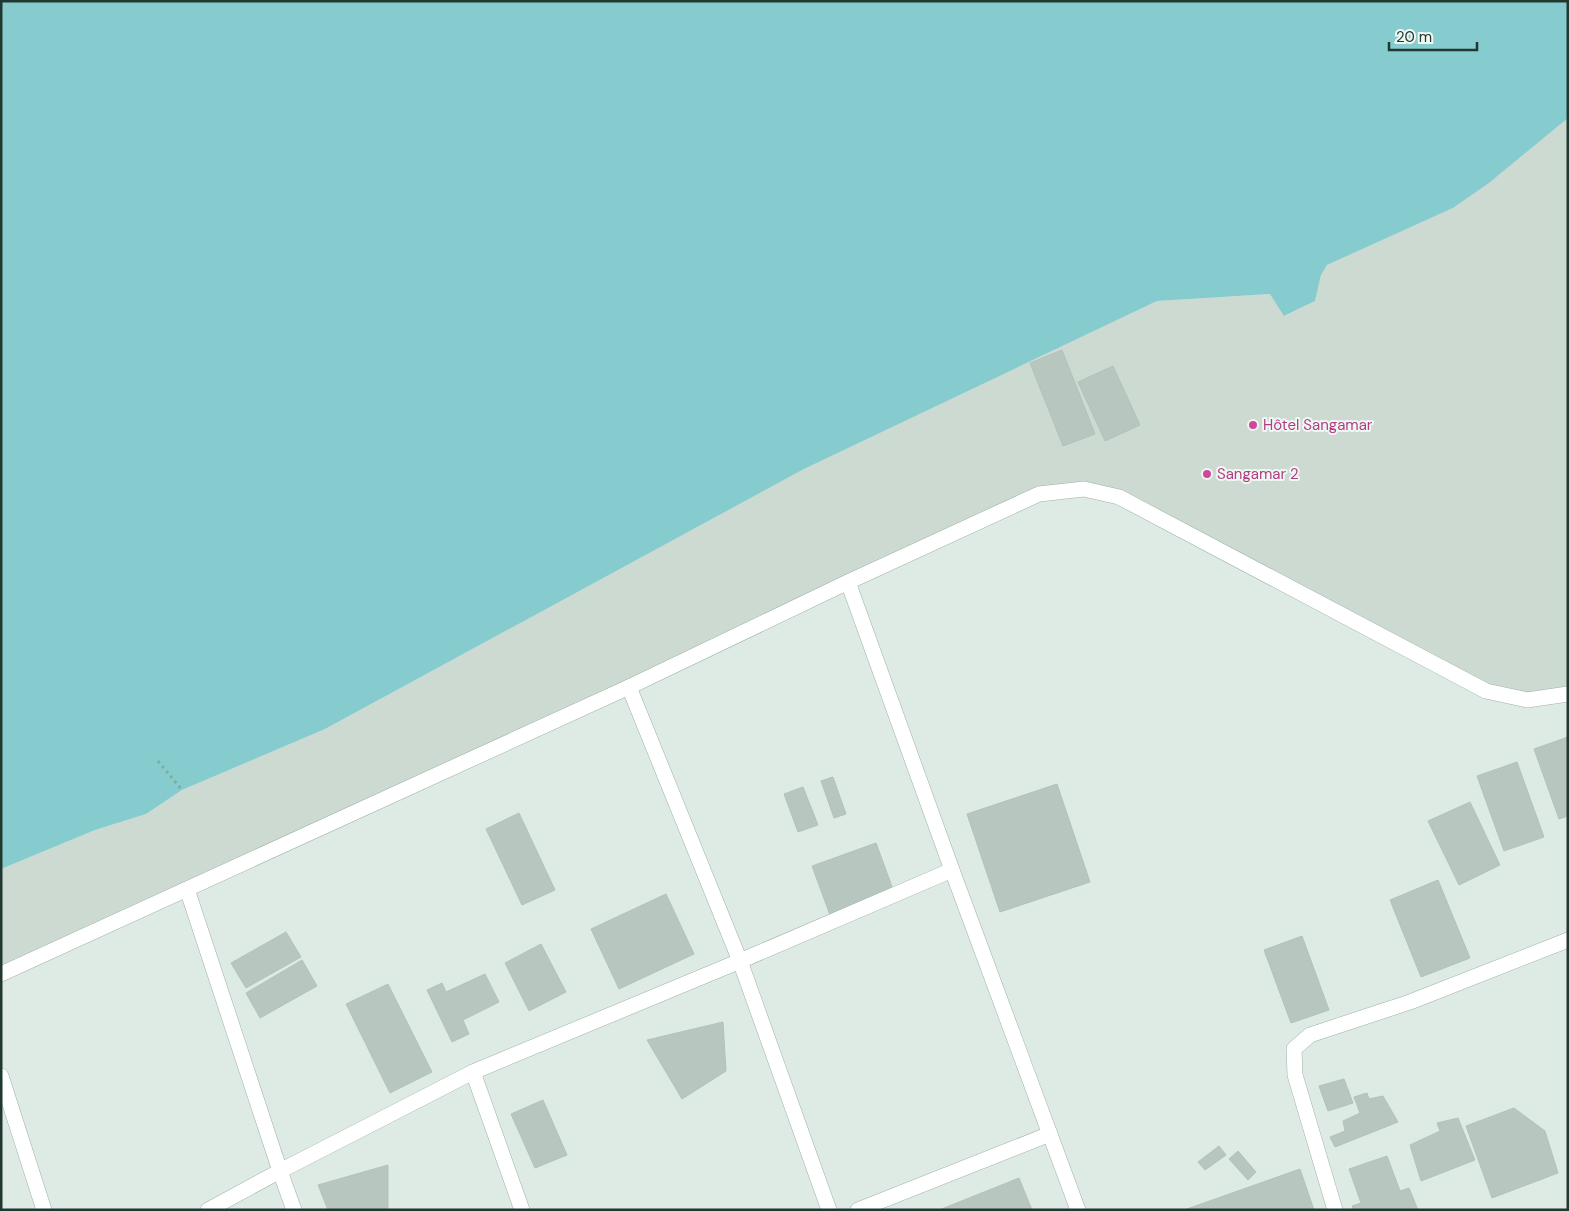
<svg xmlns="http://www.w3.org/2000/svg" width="1569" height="1211" viewBox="0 0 1569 1211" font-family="'DM Sans',sans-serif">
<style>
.built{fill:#cddad2}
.water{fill:#86cccf}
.building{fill:#b7c7bf;stroke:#b1c3ba}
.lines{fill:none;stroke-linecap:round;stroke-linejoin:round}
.minor-casing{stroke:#a1b1aa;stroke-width:16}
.path{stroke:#7fad9a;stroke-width:3;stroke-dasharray:2.5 4;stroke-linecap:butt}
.minor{stroke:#fff;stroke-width:15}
.hotel-dot{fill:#d1479c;stroke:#eff7f2;stroke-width:2}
.labels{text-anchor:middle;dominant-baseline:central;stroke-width:4;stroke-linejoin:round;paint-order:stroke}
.hotel-label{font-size:15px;fill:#b23c85;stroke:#eff7f2;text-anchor:start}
</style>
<rect width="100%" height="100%" fill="#deeae4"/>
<polygon class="built" points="1568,118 1568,694 1486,691 1119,497 1039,494 1,974 1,869 95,830 146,814 182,790 325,729 804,469 1157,301 1271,294 1285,316 1315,301 1321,275 1327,265 1453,208 1489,183"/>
<polygon class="water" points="1,1 1568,1 1568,118 1489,183 1453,208 1327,265 1321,275 1315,301 1284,316 1270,294 1157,301 804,469 325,729 182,790 146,814 95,830 1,869"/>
<g class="building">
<polygon points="1062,350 1095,434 1063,446 1030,363"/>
<polygon points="1113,366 1140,425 1105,441 1078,382"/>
<polygon points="1568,737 1568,775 1566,776 1568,780 1568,816 1559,819 1534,749"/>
<polygon points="1517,762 1544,837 1504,851 1477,776"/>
<polygon points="833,777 846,814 834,818 821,781"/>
<polygon points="1057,784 1090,882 1000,912 967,814"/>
<polygon points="803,787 818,825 798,832 784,794"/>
<polygon points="1470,802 1500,865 1459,885 1428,821"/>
<polygon points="519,813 555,890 522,905 486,829"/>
<polygon points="876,843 894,892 830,915 812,866"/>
<polygon points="1438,880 1470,958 1421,977 1390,900"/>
<polygon points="666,894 694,954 619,989 591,929"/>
<polygon points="286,932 301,957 246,988 231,963"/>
<polygon points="1302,936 1329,1010 1291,1023 1264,950"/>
<polygon points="541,944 566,992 529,1011 505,963"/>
<polygon points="302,960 317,986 260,1018 246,993"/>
<polygon points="485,974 499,1002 463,1020 469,1034 452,1042 427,990 442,983 446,992"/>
<polygon points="388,984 432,1072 390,1093 346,1004"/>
<polygon points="723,1022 726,1071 682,1099 647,1040"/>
<polygon points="1344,1079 1353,1103 1328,1111 1319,1086"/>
<polygon points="1367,1093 1369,1099 1383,1096 1398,1122 1335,1147 1330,1137 1345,1131 1343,1121 1360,1113 1354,1097"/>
<polygon points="543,1100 567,1155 535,1168 511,1114"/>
<polygon points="1514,1108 1545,1131 1558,1173 1492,1198 1466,1126"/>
<polygon points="1458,1118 1475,1160 1421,1181 1410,1145 1440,1131 1437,1123"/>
<polygon points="1219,1146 1226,1155 1205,1170 1198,1162"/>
<polygon points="1238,1151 1256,1172 1248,1180 1229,1159"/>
<polygon points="1387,1156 1400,1191 1409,1188 1418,1210 1354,1210 1352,1206 1361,1203 1349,1169"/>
<polygon points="388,1165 388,1210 328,1210 318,1185"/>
<polygon points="1300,1169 1314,1210 1184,1210"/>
<polygon points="1019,1178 1032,1210 939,1210"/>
</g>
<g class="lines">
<defs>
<g id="minor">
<polyline points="848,582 952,870 1078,1210"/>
<polyline points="629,687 740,961 829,1210"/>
<polyline points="187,889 280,1171 294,1210"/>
<polyline points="1,974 629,687 848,582 1039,494 1084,489 1119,497 1486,691 1527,700 1568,694"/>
<polyline points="473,1072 522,1210"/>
<polyline points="1,1076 44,1210"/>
<polyline points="208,1210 280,1171 473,1072 740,961 952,870"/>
<polyline points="858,1210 1050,1134"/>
<polyline points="1335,1210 1295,1075 1294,1049 1310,1035 1410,1002 1568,940"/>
</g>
</defs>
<use href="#minor" class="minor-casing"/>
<polyline class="path" points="158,761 182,790"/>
<use href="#minor" class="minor"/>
</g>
<g class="hotel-dot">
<circle cx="1253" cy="425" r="5"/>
<circle cx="1207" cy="474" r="5"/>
</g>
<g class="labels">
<g class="hotel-label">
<text x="1263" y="425">Hôtel Sangamar</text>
<text x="1217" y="474">Sangamar 2</text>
</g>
</g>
<rect width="1569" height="1211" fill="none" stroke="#203930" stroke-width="5"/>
<path d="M1389 42v8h88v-8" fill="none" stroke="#203930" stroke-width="2.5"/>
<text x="1396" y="42" font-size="15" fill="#203930" stroke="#eff7f2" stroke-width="4" paint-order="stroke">20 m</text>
</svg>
